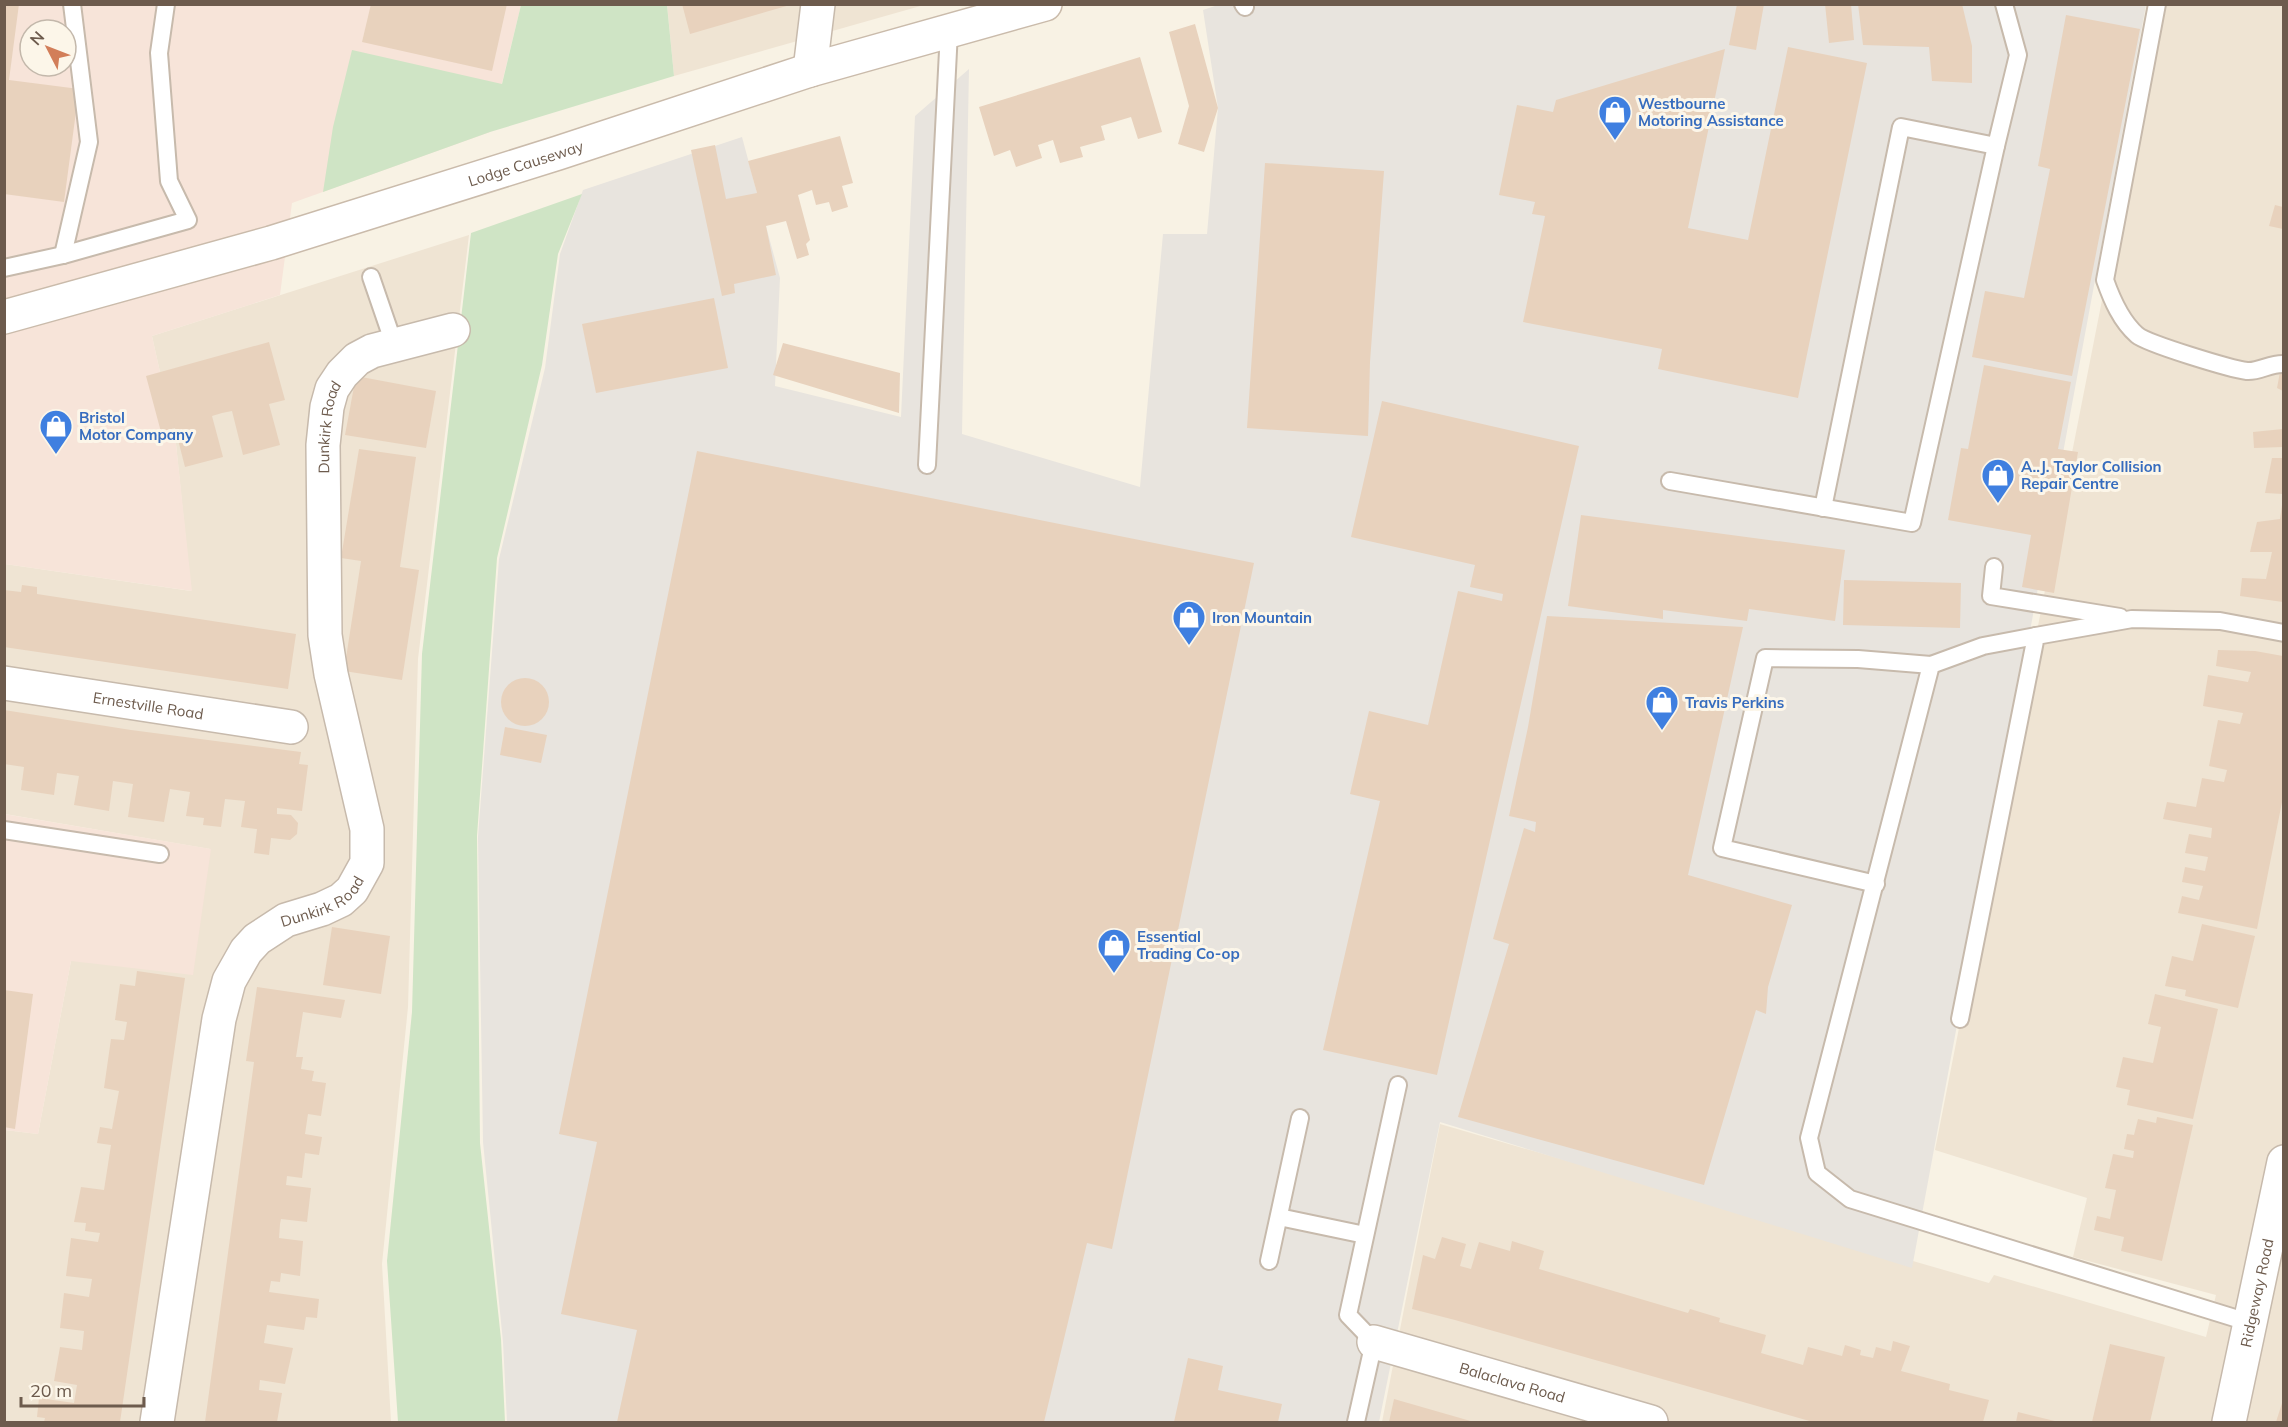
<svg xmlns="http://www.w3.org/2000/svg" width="2288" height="1427" viewBox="0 0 2288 1427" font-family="Mulish,sans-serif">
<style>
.residential{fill:#efe4d3}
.commercial{fill:#f7e4d9;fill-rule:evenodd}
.industrial{fill:#e8e4de}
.green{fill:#cfe4c5}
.building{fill:#e8d2bd}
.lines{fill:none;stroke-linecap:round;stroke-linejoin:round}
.lane-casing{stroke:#c7baac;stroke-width:20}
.street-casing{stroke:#c7baac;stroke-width:36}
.secondary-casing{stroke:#cabbab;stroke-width:36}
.lane{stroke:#fff;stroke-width:16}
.street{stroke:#fff;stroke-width:33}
.secondary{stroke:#fff;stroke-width:33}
.labels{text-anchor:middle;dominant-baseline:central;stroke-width:6;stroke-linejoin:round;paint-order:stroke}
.shop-label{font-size:15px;font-weight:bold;fill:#366cbe;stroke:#fcf6e9;text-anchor:start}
.street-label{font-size:15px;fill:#6d5b4d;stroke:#fcf6e9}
</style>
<rect width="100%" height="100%" fill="#f8f2e4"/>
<g class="residential">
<polygon points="667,4 924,5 674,76"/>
<polygon points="2160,5 2283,5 2283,1422 1382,1422 1440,1124 1989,1283 1994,1275 2206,1337 2216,1295 2073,1257 2087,1198 1935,1150"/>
<polygon points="469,235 418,659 408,1007 382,1264 391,1422 5,1422 5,1130 38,1134 71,961 210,849 5,814 5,564 191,591 176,444 152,336"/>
</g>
<g class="commercial">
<path d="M5 5H521L490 132 292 203 280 295 152 336 176 444 192 591 5 564ZM30 30H66V66H30Z"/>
<polygon points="4,814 211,849 193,975 71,961 38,1134 5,1130"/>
</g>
<polygon class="industrial" points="1221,4 2146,5 1912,1268 1440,1122 1379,1422 507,1422 503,1342 483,1142 478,837 499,559 545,368 560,254 583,190 742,137 780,278 775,386 901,417 915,116 969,69 962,434 1140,487 1163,234 1207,234 1218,108 1203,10"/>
<g class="green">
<polygon points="521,5 667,5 674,76 490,132 323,192 333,127 352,50 502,84"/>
<polygon points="582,194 558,254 542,365 497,558 477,836 480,1143 501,1339 505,1422 398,1422 387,1261 412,1012 422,654 471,233"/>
</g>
<g class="building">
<polygon points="4,4 19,4 9,80 79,89 64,202 4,194"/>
<polygon points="371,4 507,4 492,71 362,42"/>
<polygon points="682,4 790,4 790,5 690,34"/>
<polygon points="1737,4 1764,4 1756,50 1729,45"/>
<polygon points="1825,4 1851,4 1854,40 1829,43"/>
<polygon points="1858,4 1962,4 1972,46 1972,83 1932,81 1929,47 1863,45"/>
<polygon points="2066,15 2140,29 2072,376 1972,357 1985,291 2024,298 2050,169 2038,166"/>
<polygon points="1195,24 1218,108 1204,152 1178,144 1189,106 1169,32"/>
<polygon points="1788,47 1867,63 1798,398 1658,369 1662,349 1523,322 1545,216 1532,214 1535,202 1499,195 1517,105 1553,112 1556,100 1725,49 1688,228 1748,240"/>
<polygon points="1140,57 1162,132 1138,139 1131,117 1101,126 1105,140 1080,147 1083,157 1060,163 1053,140 1038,145 1042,158 1016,167 1010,150 994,156 979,107"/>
<polygon points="840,136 853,183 842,186 848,207 832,212 829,202 816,205 812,190 798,195 810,240 806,244 809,255 797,259 786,221 766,226 776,275 734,284 735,293 722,296 691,150 715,145 726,199 757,193 748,161"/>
<polygon points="1265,163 1384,171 1370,362 1368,436 1247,428"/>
<polygon points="2275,205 2283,207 2283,229 2269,226"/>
<polygon points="714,298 728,368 596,393 582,324"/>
<polygon points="269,342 285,400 269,404 280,445 243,455 232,411 222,413 212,416 223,457 185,467 175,428 161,432 146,376"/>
<polygon points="783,343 900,373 899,413 773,375"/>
<polygon points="1984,365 2071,382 2058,449 2078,452 2054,593 2022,587 2031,535 1948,520 1961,448 1968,449"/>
<polygon points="2280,372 2283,372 2283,391 2277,388"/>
<polygon points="356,376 436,391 426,448 345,435"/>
<polygon points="1382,401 1579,446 1437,1075 1323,1050 1380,801 1350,794 1369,711 1428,725 1458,591 1502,601 1503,594 1470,587 1475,565 1351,537"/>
<polygon points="2283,429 2283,447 2254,448 2253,432"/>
<polygon points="359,449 416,457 400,567 419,570 402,680 344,671 361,561 341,558"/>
<polygon points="697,451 1254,563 1112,1249 1087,1243 1044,1422 617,1422 637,1330 561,1314 597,1142 559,1134"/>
<polygon points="2272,458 2283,458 2283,494 2265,493"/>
<polygon points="2282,505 2283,602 2240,596 2242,578 2266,579 2272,552 2250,552 2257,522 2280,519"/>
<polygon points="1581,515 1845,550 1835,621 1749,609 1747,621 1663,610 1663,619 1568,606"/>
<polygon points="1844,580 1961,583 1960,628 1843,625"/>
<polygon points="22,585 37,587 37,594 296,634 288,689 4,647 4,590 21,592"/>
<polygon points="1547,616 1743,627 1688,875 1792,905 1768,987 1766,1014 1756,1010 1704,1185 1458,1117 1509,944 1493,939 1501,910 1524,828 1535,832 1536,822 1509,816 1528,727"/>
<polygon points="2218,650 2255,651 2283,656 2283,797 2257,929 2178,913 2182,896 2199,900 2203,886 2182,882 2185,867 2205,871 2208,857 2185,853 2189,834 2211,838 2212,828 2163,819 2167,802 2196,807 2202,778 2224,782 2227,770 2209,766 2218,720 2240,724 2243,713 2203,706 2208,675 2248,682 2251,672 2216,666"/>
<circle cx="525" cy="702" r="24"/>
<polygon points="4,710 131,730 301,752 299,764 308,765 302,811 277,808 277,814 291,815 298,823 297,834 290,840 271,838 269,855 254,853 257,829 241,827 245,801 225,799 221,827 203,825 204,818 186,816 190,792 170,789 164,822 128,817 133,784 113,781 109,811 74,805 79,776 57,773 54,795 21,790 24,767 4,764"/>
<polygon points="505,727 547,735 541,763 500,755"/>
<polygon points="2202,924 2255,936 2238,1008 2185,996 2186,990 2165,986 2172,956 2193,961"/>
<polygon points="332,927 390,936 381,994 323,985"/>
<polygon points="137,971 185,978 120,1422 44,1422 45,1418 37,1417 39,1398 74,1403 77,1385 54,1381 60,1347 82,1350 83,1341 84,1331 60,1328 64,1293 89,1297 92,1279 66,1276 71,1238 98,1242 100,1233 85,1231 86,1223 74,1222 81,1187 104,1190 111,1145 97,1143 100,1127 112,1129 119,1091 104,1088 111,1039 124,1040 127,1022 115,1020 120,984 135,986"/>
<polygon points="257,987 345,1000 341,1018 303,1012 296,1057 303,1057 301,1069 314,1071 312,1081 326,1083 321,1116 308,1114 305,1134 322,1137 319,1155 305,1153 302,1178 287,1176 286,1185 311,1188 307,1222 281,1219 280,1224 279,1238 303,1241 300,1276 281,1273 280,1282 271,1281 269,1292 319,1299 317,1318 306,1317 304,1330 267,1325 264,1343 293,1348 285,1384 260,1380 259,1390 282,1393 277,1422 205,1422 254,1062 246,1061"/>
<polygon points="4,990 33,994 15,1129 4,1127"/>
<polygon points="2155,994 2218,1009 2193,1119 2127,1105 2130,1090 2116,1087 2123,1057 2153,1063 2161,1027 2148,1024"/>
<polygon points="2157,1117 2193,1125 2162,1261 2121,1251 2124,1237 2094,1230 2097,1216 2110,1219 2116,1190 2105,1188 2113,1154 2133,1158 2134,1151 2124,1149 2127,1134 2134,1135 2138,1119 2156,1123"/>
<polygon points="1442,1237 1466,1244 1460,1266 1471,1269 1479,1242 1510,1251 1512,1241 1544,1251 1539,1269 1688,1313 1690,1309 1720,1318 1719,1322 1766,1335 1761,1353 1803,1365 1808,1347 1842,1356 1845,1345 1861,1350 1860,1355 1873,1358 1876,1347 1891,1351 1893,1341 1910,1346 1901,1371 1950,1384 1949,1390 1989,1400 1983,1422 1813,1422 1455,1320 1412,1309 1423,1255 1435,1259"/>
<polygon points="2110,1344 2165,1357 2150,1422 2092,1422"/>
<polygon points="1188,1358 1223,1366 1218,1390 1282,1404 1278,1422 1174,1422"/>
<polygon points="1394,1399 1474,1422 1389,1422"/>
<polygon points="2283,1400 2283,1422 2276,1422"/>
<polygon points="2018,1412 2059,1422 2016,1422"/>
</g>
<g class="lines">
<defs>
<g id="lane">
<polyline points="1243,4 1245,7"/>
<path d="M2157 4 2105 280C2112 300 2121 321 2137 335 2148 344 2231 369 2247 371 2259 372 2271 363 2284 364"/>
<polyline points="63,255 89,142 72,4"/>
<polyline points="4,268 63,255 188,220 169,181 159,53 166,4"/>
<polyline points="371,277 394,344"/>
<polyline points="927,465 949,31"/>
<polyline points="1670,481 1912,523 1996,146 2018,55 2004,4"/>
<polyline points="1823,508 1901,127 1996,146"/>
<polyline points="1994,567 1991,596 2120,617"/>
<polyline points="2036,636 1983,646 1931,665 1809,1138 1817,1173 1850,1199 2251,1323"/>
<polyline points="4,830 160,854"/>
<polyline points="1876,884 1722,848 1765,658 1858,659 1931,665"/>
<polyline points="1960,1019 2036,636 2132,619 2220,621 2284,633"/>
<polyline points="1279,1217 1365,1235"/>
<polyline points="1269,1261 1300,1118"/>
<polyline points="1356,1422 1374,1342 1348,1315 1398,1085"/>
</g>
<g id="street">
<polyline points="810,70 818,4"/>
<path id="s1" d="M4 683 291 727"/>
<path id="s2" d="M1374 1342 1651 1422"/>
<path id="s3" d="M157 1422 219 1019 229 981 246 951 257 939 286 920 322 909 341 900 352 890 367 863V829L331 674 325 635 323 445 327 407 332 389 342 374 357 359 372 351 453 330"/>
<path id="s4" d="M2229 1422 2284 1162"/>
</g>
<g id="secondary">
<path id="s5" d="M4 317 271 243 558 153 810 70 1045 4"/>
</g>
</defs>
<use href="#lane" class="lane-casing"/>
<use href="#street" class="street-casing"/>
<use href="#secondary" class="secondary-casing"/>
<use href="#lane" class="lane"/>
<use href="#street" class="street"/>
<use href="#secondary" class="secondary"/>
</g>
<defs>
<symbol id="shop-pin" viewBox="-11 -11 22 30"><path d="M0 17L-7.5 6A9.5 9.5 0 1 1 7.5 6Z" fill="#3f7fe0" stroke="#fcf6e9"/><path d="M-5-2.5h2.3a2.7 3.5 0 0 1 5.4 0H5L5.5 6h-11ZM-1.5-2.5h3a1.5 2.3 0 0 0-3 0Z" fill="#fff"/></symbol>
</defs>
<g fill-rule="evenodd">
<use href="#shop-pin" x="1596" y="93" width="38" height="52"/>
<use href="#shop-pin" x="37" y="407" width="38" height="52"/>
<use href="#shop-pin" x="1979" y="456" width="38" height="52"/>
<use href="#shop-pin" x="1170" y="598" width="38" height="52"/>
<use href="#shop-pin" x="1643" y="683" width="38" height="52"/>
<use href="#shop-pin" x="1095" y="926" width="38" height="52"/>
</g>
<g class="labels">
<g class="shop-label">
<text x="1638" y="103">Westbourne<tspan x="1638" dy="17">Motoring Assistance</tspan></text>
<text x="79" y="417">Bristol<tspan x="79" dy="17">Motor Company</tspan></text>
<text x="2021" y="466">A..J. Taylor Collision<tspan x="2021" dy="17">Repair Centre</tspan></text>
<text x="1212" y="617">Iron Mountain</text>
<text x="1685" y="702">Travis Perkins</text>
<text x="1137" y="936">Essential<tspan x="1137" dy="17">Trading Co-op</tspan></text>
</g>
<g class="street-label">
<text stroke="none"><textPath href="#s5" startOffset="544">Lodge Causeway</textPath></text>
<text stroke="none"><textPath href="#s3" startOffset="1078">Dunkirk Road</textPath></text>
<text stroke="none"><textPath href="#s1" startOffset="146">Ernestville Road</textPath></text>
<text stroke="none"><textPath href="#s3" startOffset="574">Dunkirk Road</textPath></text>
<text stroke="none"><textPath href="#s4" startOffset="132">Ridgeway Road</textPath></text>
<text stroke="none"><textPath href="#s2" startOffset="144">Balaclava Road</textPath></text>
</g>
</g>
<rect width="2288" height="1427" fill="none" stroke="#6d5b4d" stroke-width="12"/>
<g transform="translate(48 48) rotate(312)"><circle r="28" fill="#fcf6e9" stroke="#c3b8ab" stroke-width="1.5"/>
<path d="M0-4.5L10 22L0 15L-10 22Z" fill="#d27e59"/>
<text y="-9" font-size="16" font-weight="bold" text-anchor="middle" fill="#6d5b4d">N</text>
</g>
<path d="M21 1397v9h123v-9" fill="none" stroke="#6d5b4d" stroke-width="3"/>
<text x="30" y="1397" font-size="18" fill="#6d5b4d" stroke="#fcf6e9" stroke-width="4.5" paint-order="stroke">20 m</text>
</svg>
